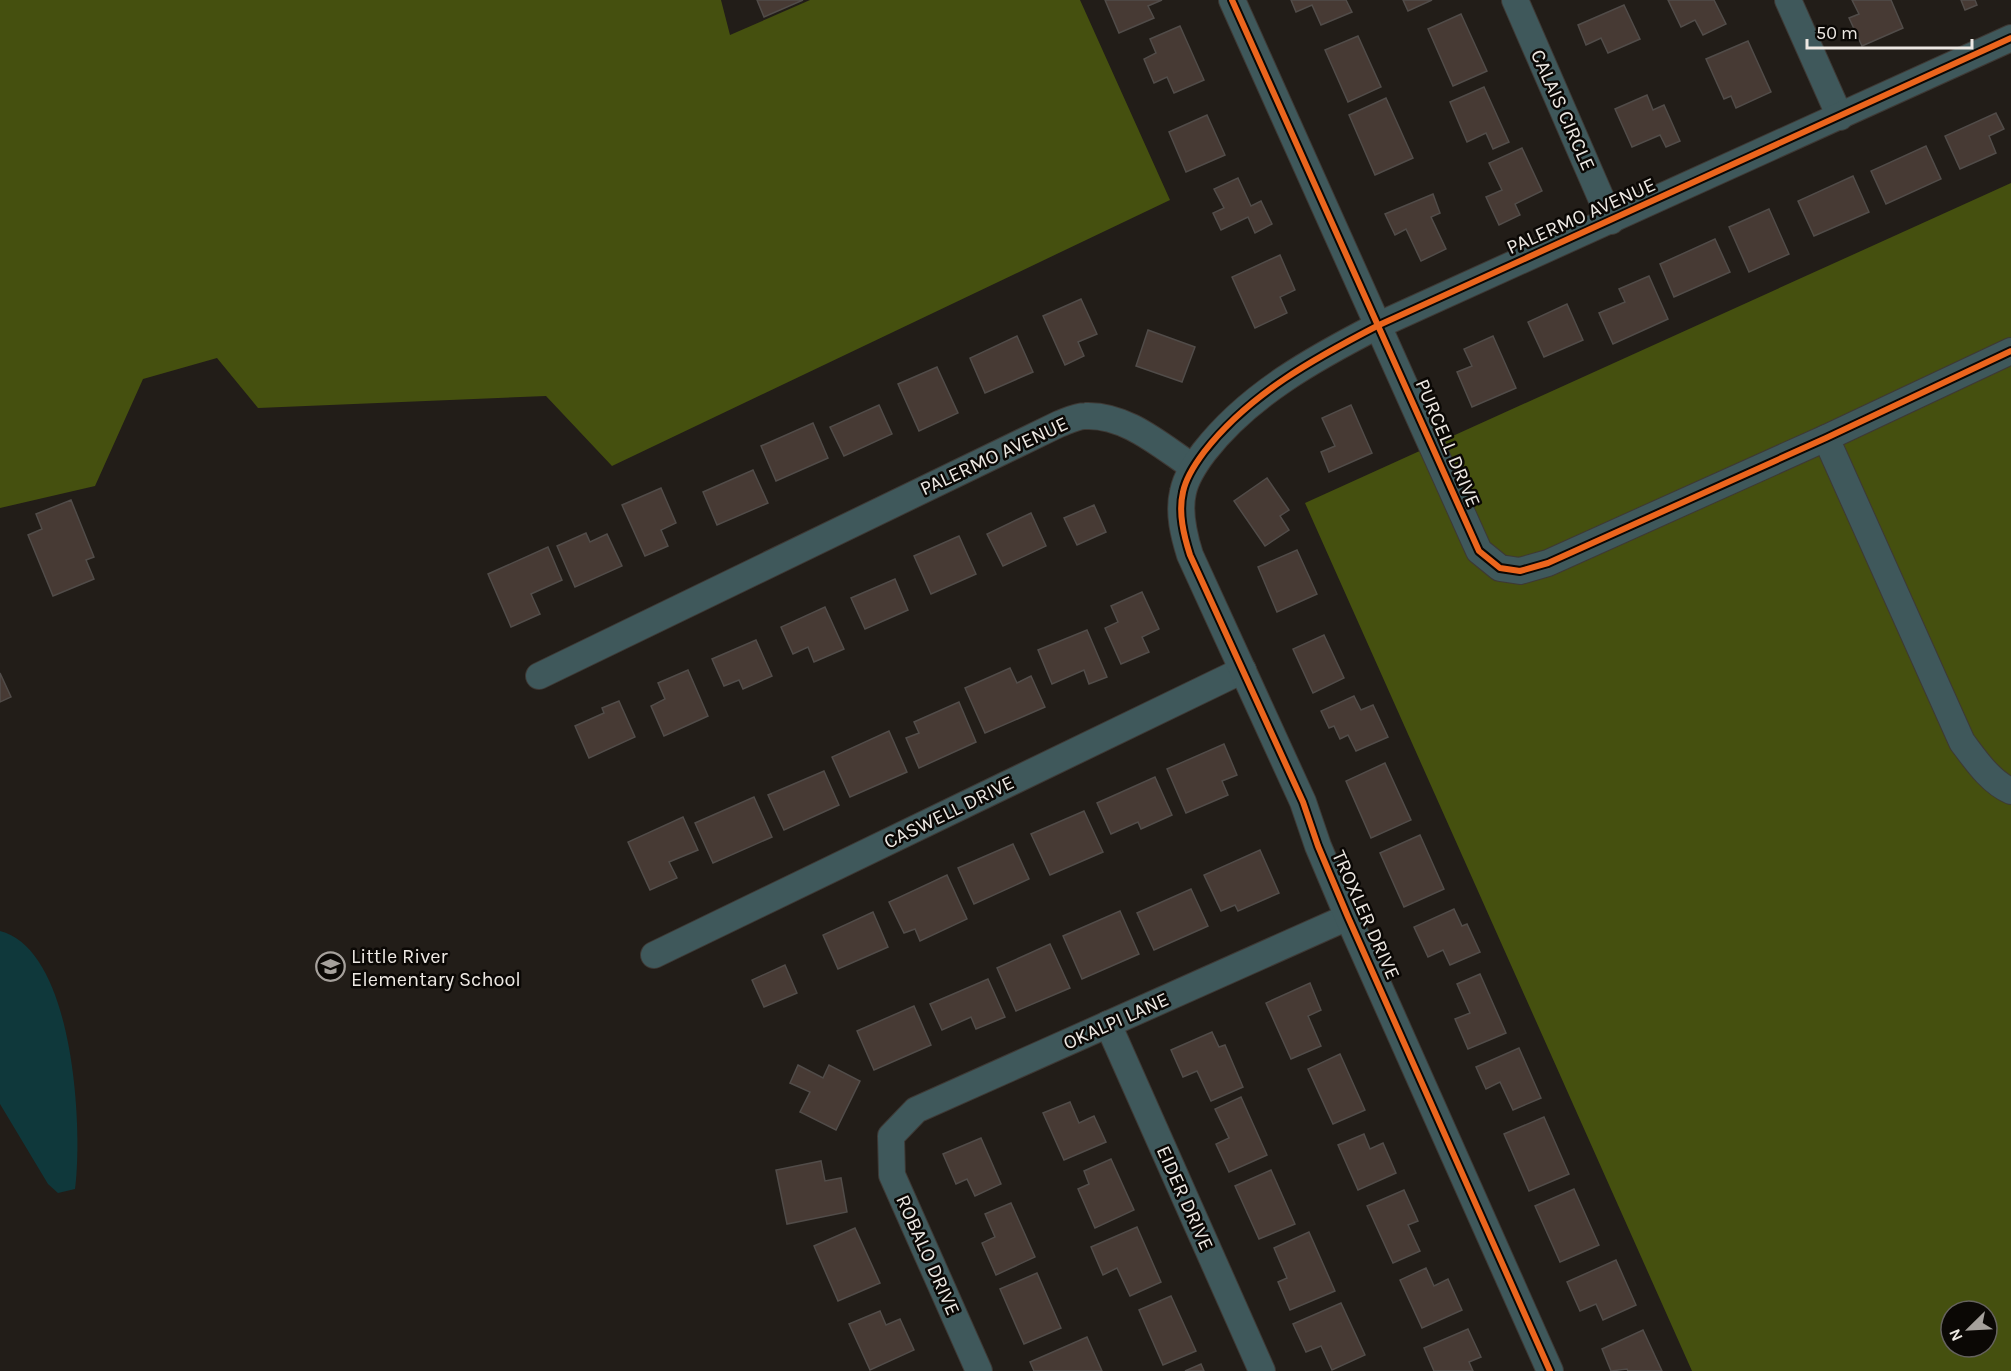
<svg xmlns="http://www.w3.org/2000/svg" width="2011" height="1371" viewBox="0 0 2011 1371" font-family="Karla,sans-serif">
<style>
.forest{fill:#45500f;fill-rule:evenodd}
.water{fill:#0f383b}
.building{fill:#473a34;stroke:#514c49;stroke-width:1.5}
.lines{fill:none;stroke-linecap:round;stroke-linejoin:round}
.street-casing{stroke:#3e3935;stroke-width:28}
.street{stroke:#3f585b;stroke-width:26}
.cycleway-casing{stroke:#0b0805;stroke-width:10}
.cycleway{stroke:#eb651d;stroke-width:6}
.labels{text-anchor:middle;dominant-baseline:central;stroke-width:5;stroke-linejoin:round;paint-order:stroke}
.street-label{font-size:20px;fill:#ede8e3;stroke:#0b0805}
.poi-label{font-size:20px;fill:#ede8e3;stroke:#0b0805;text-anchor:start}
</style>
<rect width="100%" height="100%" fill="#221d18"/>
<g class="forest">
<polygon points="0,0 721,0 730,35 810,0 1080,0 1170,200 612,466 546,396 258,408 217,358 143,379 95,486 0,508"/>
<path d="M2011 183V1371H1692L1305 503ZM1951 1311H1987V1347H1951Z"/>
</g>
<path class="water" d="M0 931C74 950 83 1127 75 1189L58 1193 48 1184 0 1104Z"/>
<g class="building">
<polygon points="757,0 803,0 764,17"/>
<polygon points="1105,0 1162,0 1148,6 1154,18 1119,33"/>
<polygon points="1291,0 1346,0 1352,12 1321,25 1312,5 1296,12"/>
<polygon points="1403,0 1432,0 1408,11"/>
<polygon points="1668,0 1714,0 1726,24 1703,35 1695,20 1681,27"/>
<polygon points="1852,0 1891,0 1903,28 1862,46 1849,18 1859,14"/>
<polygon points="1961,0 1975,0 1977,5 1965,10"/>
<polygon points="1624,5 1640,39 1608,53 1601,38 1586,45 1578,25"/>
<polygon points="1461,14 1487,71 1453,86 1428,29"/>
<polygon points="1180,26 1204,80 1174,93 1167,77 1154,83 1144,59 1156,53 1150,39"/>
<polygon points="1358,36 1381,87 1348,102 1325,50"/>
<polygon points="1748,41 1771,92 1736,108 1731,96 1724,99 1706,59"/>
<polygon points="1484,87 1509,142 1493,149 1486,133 1467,142 1450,102"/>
<polygon points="1647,95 1653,110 1664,105 1680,141 1666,147 1660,135 1632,147 1615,109"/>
<polygon points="1386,98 1413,158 1375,175 1349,115"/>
<polygon points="1996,113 2004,129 1989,136 1996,153 1960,169 1945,136"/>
<polygon points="1207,115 1225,155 1186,172 1169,132"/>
<polygon points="1926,146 1941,179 1886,204 1871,171"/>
<polygon points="1522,148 1542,191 1515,204 1520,215 1499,225 1486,197 1502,190 1489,163"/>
<polygon points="1853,176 1869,212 1814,236 1798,201"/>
<polygon points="1238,178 1251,206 1261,201 1272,224 1255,233 1248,217 1221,230 1213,213 1224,208 1214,189"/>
<polygon points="1433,194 1440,213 1431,217 1446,249 1421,261 1406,229 1395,235 1385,214"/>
<polygon points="1769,209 1789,254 1749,272 1729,227"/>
<polygon points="1715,239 1730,272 1674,297 1660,264"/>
<polygon points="1280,255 1295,290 1280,297 1287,313 1255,328 1232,277"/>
<polygon points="1649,276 1668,319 1613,344 1599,313 1625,302 1619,289"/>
<polygon points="1081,299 1097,334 1078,342 1084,356 1065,365 1043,316"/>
<polygon points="1567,304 1583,340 1544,357 1528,322"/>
<polygon points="1148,330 1195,347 1182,382 1136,366"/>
<polygon points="1017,336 1033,372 985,393 970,358"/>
<polygon points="1493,336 1516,388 1472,407 1457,372 1472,366 1464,349"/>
<polygon points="937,367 958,413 919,431 898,384"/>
<polygon points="879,405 892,434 844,456 830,427"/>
<polygon points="1351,405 1372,453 1329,472 1321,452 1335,446 1322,418"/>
<polygon points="813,423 828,458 776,481 761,446"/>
<polygon points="753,470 768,503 717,525 703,492"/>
<polygon points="1267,478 1289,510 1280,516 1289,530 1265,546 1234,501"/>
<polygon points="661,488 676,523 661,530 668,546 645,556 622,505"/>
<polygon points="71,500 94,557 86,560 94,579 53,596 28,535 42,529 36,514"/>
<polygon points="1094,505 1106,532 1077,545 1064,518"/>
<polygon points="1031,513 1046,546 1003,566 987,534"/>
<polygon points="586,533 590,542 607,534 622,566 575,587 557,546"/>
<polygon points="959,536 976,574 931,594 914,556"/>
<polygon points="548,547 562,580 531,594 540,614 511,627 488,574"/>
<polygon points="1297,550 1317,594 1277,612 1258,567"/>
<polygon points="895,579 908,610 865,629 851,598"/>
<polygon points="1142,592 1159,629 1142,637 1149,652 1121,664 1105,628 1118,622 1111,606"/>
<polygon points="825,607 844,649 814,662 808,647 793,654 781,627"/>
<polygon points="1087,630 1107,677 1089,684 1084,670 1052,684 1038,650"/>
<polygon points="1324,635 1344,678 1313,693 1293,649"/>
<polygon points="756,640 772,676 743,689 739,680 724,686 712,659"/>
<polygon points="1010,668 1017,683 1031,676 1045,707 985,733 965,688"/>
<polygon points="688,670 708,716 664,736 651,706 665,699 658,683"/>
<polygon points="0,673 11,697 0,702"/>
<polygon points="1354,696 1361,710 1373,705 1388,737 1356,751 1348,735 1340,739 1334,726 1329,728 1321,711"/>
<polygon points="619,701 635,737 589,758 575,726 604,713 602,708"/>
<polygon points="959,702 976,742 919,768 906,738 919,733 914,722"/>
<polygon points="889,731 907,772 850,797 832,757"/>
<polygon points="1224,744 1237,775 1222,781 1228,795 1186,813 1167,769"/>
<polygon points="1385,763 1411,820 1371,838 1346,781"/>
<polygon points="824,771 839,805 784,830 768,795"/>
<polygon points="1155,777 1172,815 1141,829 1138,822 1111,834 1097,803"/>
<polygon points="754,797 772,837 713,863 695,823"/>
<polygon points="1084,811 1103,852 1050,875 1031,834"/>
<polygon points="683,817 698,850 669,862 677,878 650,890 628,842"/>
<polygon points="1420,835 1444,889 1404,907 1380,853"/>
<polygon points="1013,844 1029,879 974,904 958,868"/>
<polygon points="1260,850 1279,893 1238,911 1235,905 1221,911 1204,875"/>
<polygon points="947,875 967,919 920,941 915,929 904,933 889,902"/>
<polygon points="1191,889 1208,926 1154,950 1137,913"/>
<polygon points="1454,909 1462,926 1467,924 1480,952 1450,965 1443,950 1428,957 1414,927"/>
<polygon points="1120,911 1139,954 1082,979 1063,936"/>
<polygon points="873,912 888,947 838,969 823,935"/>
<polygon points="1050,944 1070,988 1016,1011 997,968"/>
<polygon points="785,965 797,993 764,1007 752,980"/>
<polygon points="1480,974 1506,1033 1468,1049 1455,1019 1470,1013 1457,984"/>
<polygon points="988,979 1005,1017 976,1029 971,1017 942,1030 930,1004"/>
<polygon points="1310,983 1321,1010 1308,1016 1321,1046 1291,1059 1266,1003"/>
<polygon points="914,1006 931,1045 874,1070 857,1031"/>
<polygon points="1212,1032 1219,1047 1225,1045 1243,1087 1211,1101 1197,1071 1183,1077 1171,1050"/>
<polygon points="1519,1048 1541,1098 1513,1110 1500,1082 1486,1089 1476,1067"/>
<polygon points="1340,1054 1365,1110 1333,1124 1308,1069"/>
<polygon points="798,1065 823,1078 829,1065 860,1081 836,1130 800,1112 810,1092 790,1083"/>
<polygon points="1241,1097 1267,1155 1229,1172 1216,1144 1229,1138 1215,1109"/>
<polygon points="1070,1102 1079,1123 1094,1116 1106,1142 1064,1160 1043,1113"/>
<polygon points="1544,1117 1569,1174 1529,1191 1504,1134"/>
<polygon points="1364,1134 1370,1149 1383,1143 1396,1173 1358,1190 1338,1145"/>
<polygon points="981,1138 1001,1184 975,1196 967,1179 956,1184 943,1154"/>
<polygon points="1111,1159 1134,1210 1095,1228 1078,1189 1089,1184 1084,1171"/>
<polygon points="821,1161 825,1181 841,1178 847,1212 787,1224 776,1170"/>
<polygon points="1271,1170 1295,1224 1259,1239 1235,1186"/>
<polygon points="1574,1189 1599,1245 1560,1262 1535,1206"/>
<polygon points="1404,1190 1418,1221 1408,1225 1420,1251 1393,1263 1367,1206"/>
<polygon points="1011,1203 1035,1257 996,1275 982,1243 995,1237 985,1214"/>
<polygon points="1137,1227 1161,1282 1130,1296 1117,1268 1103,1275 1091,1247"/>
<polygon points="855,1228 880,1283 838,1301 814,1246"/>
<polygon points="1309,1232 1335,1291 1290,1310 1278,1282 1287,1278 1274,1248"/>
<polygon points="1616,1260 1636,1305 1603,1320 1596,1304 1580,1311 1567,1282"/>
<polygon points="1426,1268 1434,1286 1448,1279 1462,1310 1422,1328 1400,1280"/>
<polygon points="1037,1273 1061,1328 1024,1344 1000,1289"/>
<polygon points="1171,1296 1196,1351 1163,1365 1139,1310"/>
<polygon points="1341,1303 1365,1355 1332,1370 1321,1346 1306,1352 1293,1324"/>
<polygon points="880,1311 886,1325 900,1319 914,1350 870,1370 849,1324"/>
<polygon points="1468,1329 1481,1357 1469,1362 1473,1371 1434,1371 1424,1348"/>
<polygon points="1643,1330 1662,1371 1628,1371 1627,1369 1611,1371 1602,1349"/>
<polygon points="1087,1337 1102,1371 1034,1371 1030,1362"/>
<polygon points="1201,1364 1204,1371 1185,1371"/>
</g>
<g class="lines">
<defs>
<g id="street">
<polyline points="1232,0 1479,551 1500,568 1520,571 1548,563 1826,438 2011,351"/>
<polyline points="1515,0 1611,221"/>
<polyline points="1788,0 1840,117"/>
<path d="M1826 438 1962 742C1975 759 1990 782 2011 791"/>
<path d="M539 676 1059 424C1067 421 1077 416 1085 416 1126 414 1161 446 1193 467"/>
<polyline points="654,955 1243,670"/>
<polyline points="1108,1024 1262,1371"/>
<polyline points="979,1371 892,1175 891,1136 916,1110 1348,917"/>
<path d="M1550 1371 1348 917 1318 846 1303 802 1190 555C1184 536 1178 513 1183 492 1186 477 1195 464 1204 452 1249 394 1315 358 1379 325L2011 38"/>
</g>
</defs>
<use href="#street" class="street-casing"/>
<use href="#street" class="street"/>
<defs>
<g id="cycleway">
<polyline points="1232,0 1479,551 1500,568 1520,571 1548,563 1826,438 2011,351"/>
<path d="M1550 1371 1348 917 1318 846 1303 802 1190 555C1184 536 1178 513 1183 492 1186 477 1195 464 1204 452 1249 394 1315 358 1379 325L2011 38"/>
</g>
</defs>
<use href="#cycleway" class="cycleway-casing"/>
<use href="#cycleway" class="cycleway"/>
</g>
<defs>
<symbol id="school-ring" viewBox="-11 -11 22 22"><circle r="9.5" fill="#0b0805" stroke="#a6a19c" stroke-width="1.5"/><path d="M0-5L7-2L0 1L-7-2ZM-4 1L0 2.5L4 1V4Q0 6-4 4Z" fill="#a6a19c"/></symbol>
</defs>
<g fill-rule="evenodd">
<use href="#school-ring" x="314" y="950" width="33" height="33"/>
</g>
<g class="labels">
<g class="street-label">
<text transform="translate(1563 110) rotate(66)">CALAIS CIRCLE</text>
<text transform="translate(1581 216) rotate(-24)">PALERMO AVENUE</text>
<text transform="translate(1448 443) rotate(67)">PURCELL DRIVE</text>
<text transform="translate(994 456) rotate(-25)">PALERMO AVENUE</text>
<text transform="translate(949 812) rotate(-26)">CASWELL DRIVE</text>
<text transform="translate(1366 915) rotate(66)">TROXLER DRIVE</text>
<text transform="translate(1116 1021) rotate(-24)">OKALPI LANE</text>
<text transform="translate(1185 1198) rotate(66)">EIDER DRIVE</text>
<text transform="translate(928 1255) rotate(66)">ROBALO DRIVE</text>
</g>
<g class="poi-label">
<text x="351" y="956">Little River<tspan x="351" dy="23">Elementary School</tspan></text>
</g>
</g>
<g transform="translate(1969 1329) rotate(246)"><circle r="28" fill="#0b0805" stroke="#65625e" stroke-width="1.5"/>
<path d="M0-4.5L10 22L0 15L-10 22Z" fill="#a6a19c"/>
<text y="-9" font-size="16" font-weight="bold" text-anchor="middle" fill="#ede8e3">N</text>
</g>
<path d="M1807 39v9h165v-9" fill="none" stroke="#ede8e3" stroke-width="3"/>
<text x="1816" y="39" font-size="18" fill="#ede8e3" stroke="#0b0805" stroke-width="4.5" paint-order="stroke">50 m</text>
</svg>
